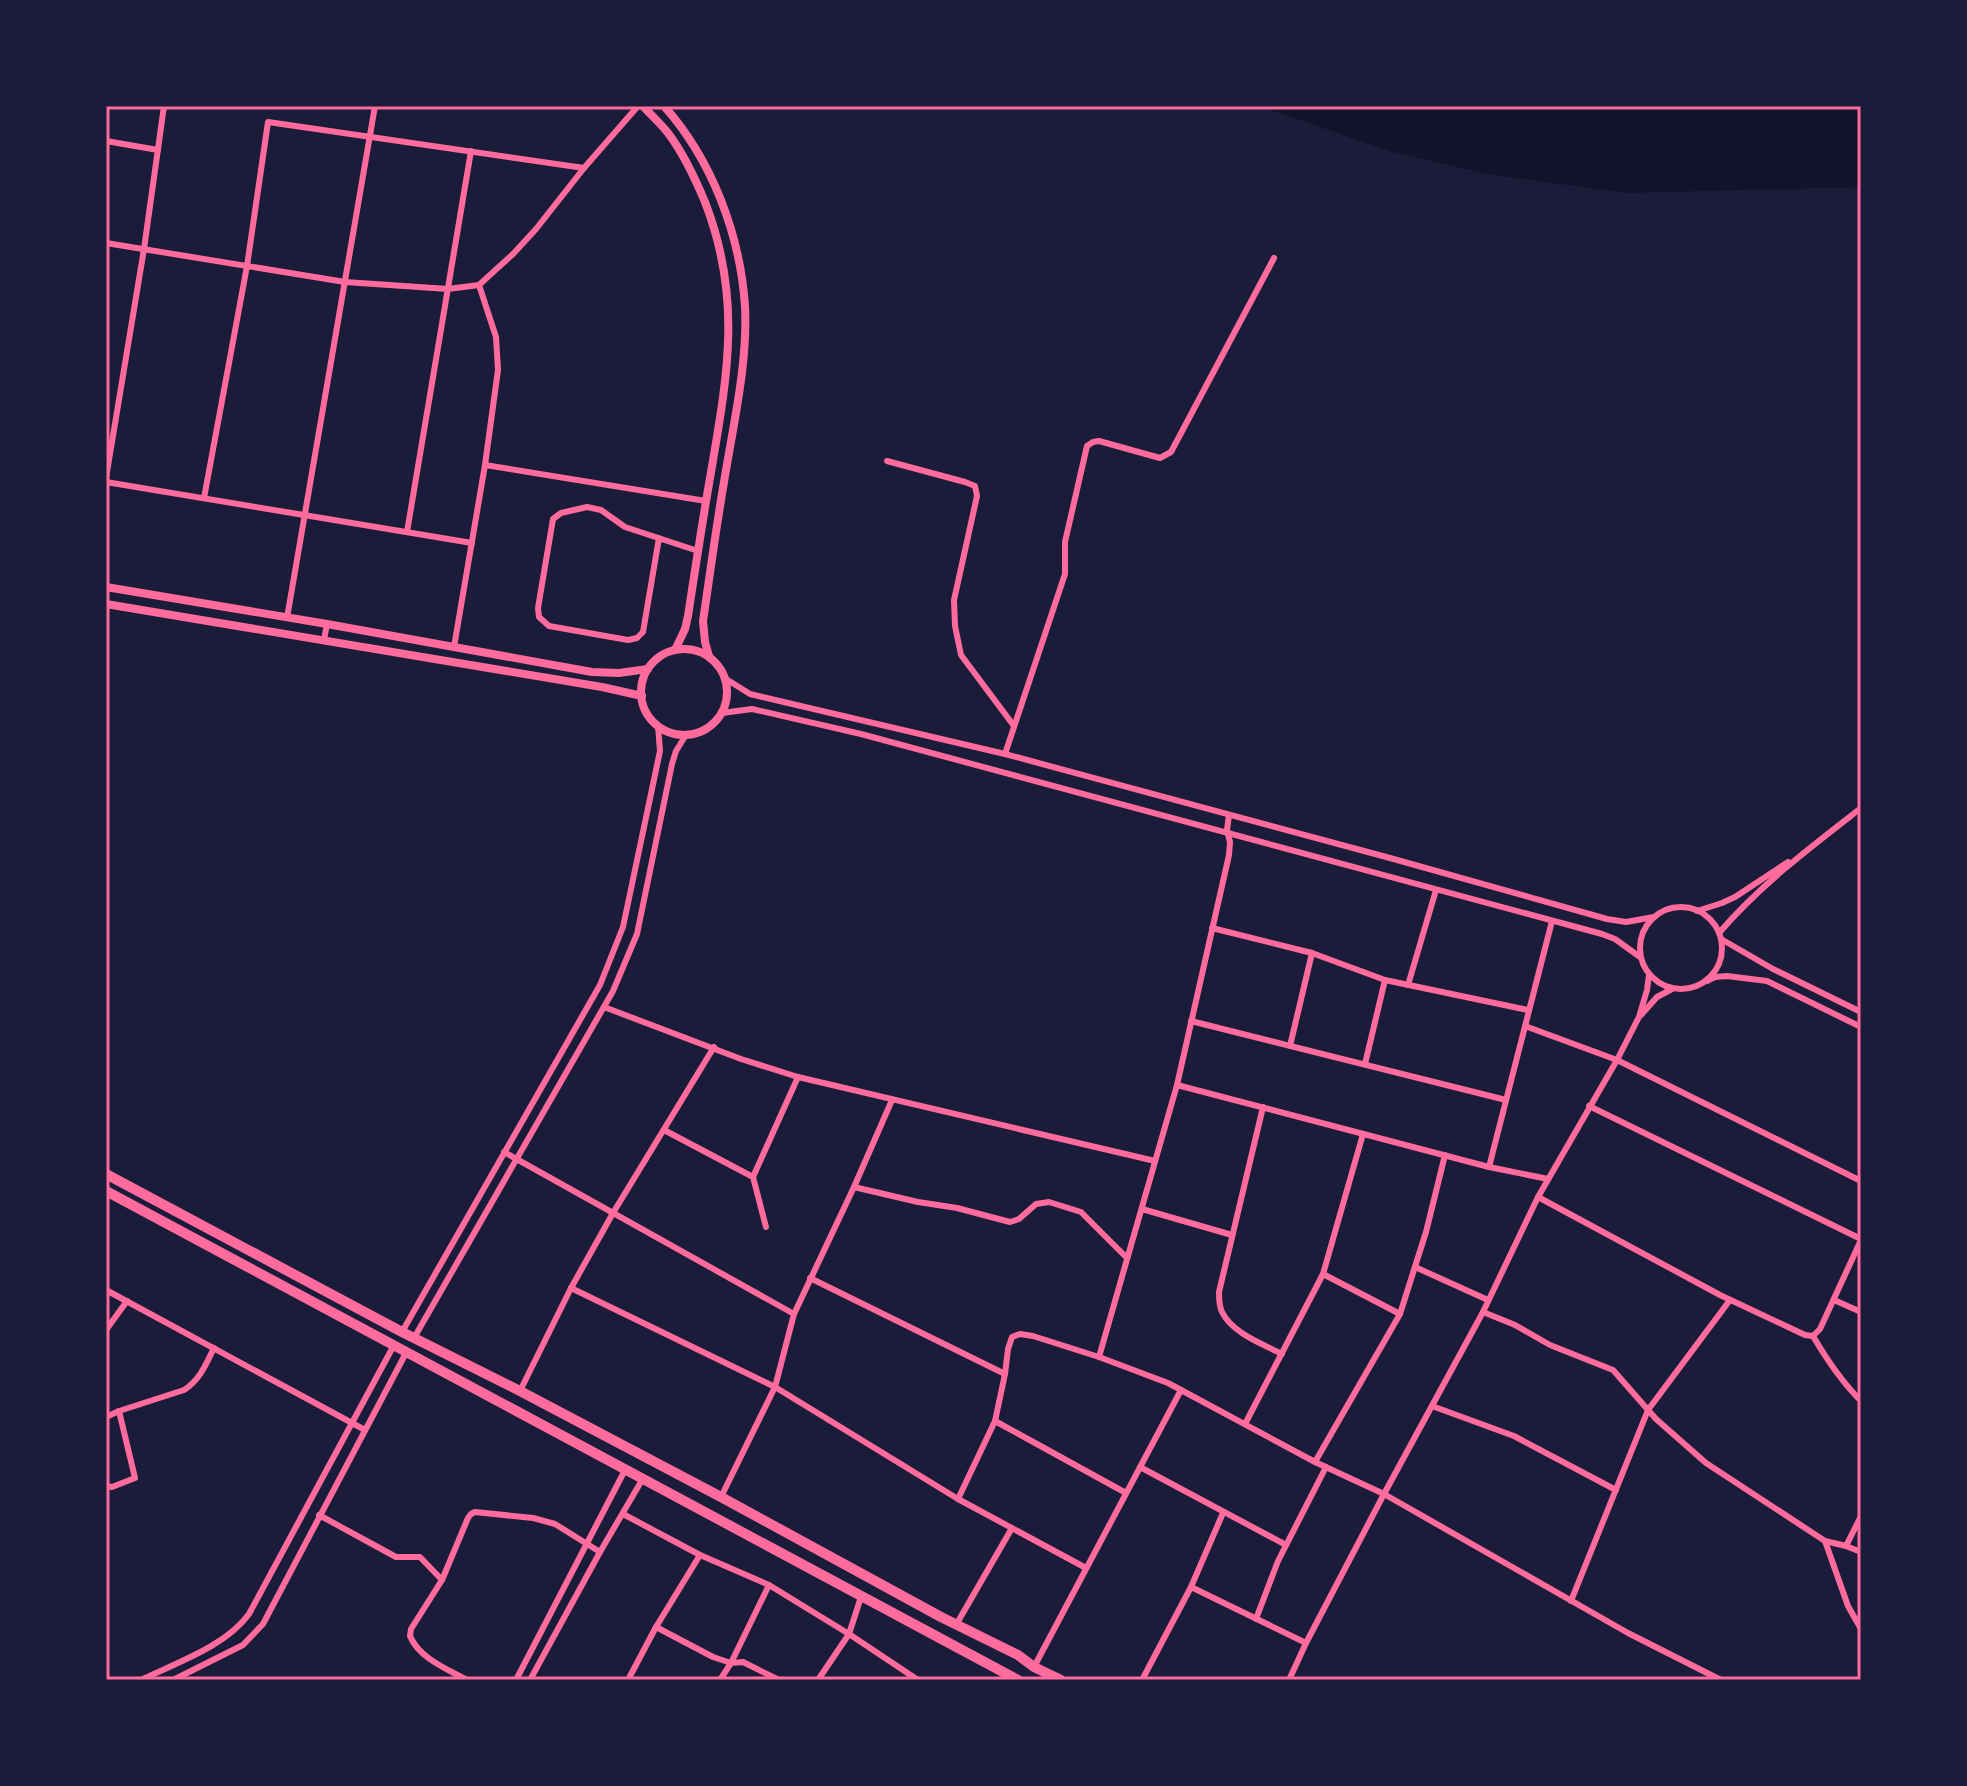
<svg xmlns="http://www.w3.org/2000/svg" width="1967" height="1786" viewBox="0 0 1967 1786" font-family="'Noto Sans',sans-serif">
<style>
.water{fill:#12122b}
.lines{fill:none;stroke-linecap:round;stroke-linejoin:round}
.minor{stroke:#ff6b9d;stroke-width:6}
.tertiary{stroke:#ff6b9d;stroke-width:8}
.trunk{stroke:#ff6b9d;stroke-width:10}
.neatline{fill:none;stroke:#ff6b9d;stroke-width:3}
</style>
<rect width="100%" height="100%" fill="#1b1b3a"/>
<polygon class="water" points="1259,106 1861,106 1861,187 1627,193 1488,174 1393,152"/>
<g class="lines">
<g class="minor">
<polyline points="106,141 158,150"/>
<polyline points="106,243 345,282 448,289 479,285 513,254 536,229 584,168 638,106"/>
<polyline points="887,461 965,482 975,486 977,496 954,600 955,626 961,655 1014,726"/>
<polyline points="485,465 706,501"/>
<polyline points="106,478 144,249 164,106"/>
<polyline points="106,482 472,543"/>
<polyline points="204,498 247,266 268,122 584,168"/>
<polyline points="407,532 471,151"/>
<polyline points="659,538 643,632 637,638 628,640 549,626 539,617 538,608 553,519 561,513 587,507 601,510 625,527 698,551"/>
<polyline points="287,618 375,106"/>
<polyline points="324,640 327,624"/>
<polyline points="454,647 485,465 498,370 496,337 479,285"/>
<polyline points="726,679 750,694 1005,754 1390,858 1607,919 1626,922 1654,917"/>
<polyline points="722,713 752,709 861,734 1602,934 1615,939 1640,957"/>
<polyline points="1005,754 1065,574 1065,542 1087,446 1093,442 1099,441 1160,458 1171,452 1274,258"/>
<circle cx="1681" cy="948" r="41"/>
<polyline points="1697,911 1722,903 1735,897 1788,862"/>
<polyline points="1212,928 1312,953 1385,980 1528,1010"/>
<path d="M1719 933C1760 885 1812 846 1861 808"/>
<polyline points="1721,939 1773,969 1861,1012"/>
<polyline points="1707,981 1715,977 1727,976 1767,981 1861,1027"/>
<polyline points="1408,985 1436,890"/>
<polyline points="604,1007 741,1059 798,1077 1155,1161"/>
<polyline points="1641,1015 1657,997 1672,989"/>
<polyline points="1191,1021 1506,1100"/>
<polyline points="1525,1026 1617,1060 1861,1181"/>
<polyline points="1290,1046 1312,953"/>
<polyline points="1365,1064 1385,980"/>
<polyline points="1177,1085 1489,1167 1548,1179"/>
<polyline points="1589,1106 1861,1239"/>
<path d="M1263 1107 1219 1292C1219 1299 1219 1306 1222 1312 1232 1333 1263 1344 1282 1354"/>
<polyline points="664,1130 753,1177 766,1227"/>
<polyline points="504,1152 794,1314"/>
<polyline points="1489,1167 1552,921"/>
<polyline points="753,1177 798,1077"/>
<polyline points="854,1187 918,1202 957,1208 1010,1222 1019,1219 1036,1204 1049,1202 1081,1212 1127,1258"/>
<polyline points="1538,1197 1720,1295 1805,1335 1813,1336 1820,1329 1861,1240"/>
<polyline points="1142,1209 1232,1235"/>
<polyline points="1415,1267 1488,1300"/>
<polyline points="1323,1274 1400,1314"/>
<polyline points="810,1278 1005,1374"/>
<polyline points="571,1288 775,1387 958,1499 1086,1568"/>
<polyline points="106,1290 365,1430"/>
<polyline points="1834,1300 1861,1312"/>
<polyline points="1483,1312 1515,1325 1550,1345 1613,1370 1656,1419 1706,1463 1825,1541 1846,1546 1861,1552"/>
<polyline points="106,1330 127,1301"/>
<polyline points="402,1332 600,985 623,927 660,751 658,726"/>
<path d="M1813 1336C1827 1360 1841 1381 1861 1401"/>
<polyline points="414,1338 613,991 637,934 672,764 676,751 686,735"/>
<polyline points="1099,1357 1177,1085 1229,855 1230,842 1227,830 1229,815"/>
<polyline points="520,1391 571,1288 613,1213 714,1047"/>
<polyline points="1432,1406 1514,1436 1616,1490"/>
<path d="M106 1417 119 1411 184 1390C200 1380 206 1364 214 1348"/>
<polyline points="995,1421 1126,1493"/>
<polyline points="1245,1424 1323,1274 1363,1134"/>
<polyline points="1315,1462 1400,1314 1426,1232 1445,1155"/>
<polyline points="1140,1467 1286,1545"/>
<polyline points="106,1486 112,1487 135,1478 119,1411"/>
<polyline points="721,1497 775,1387 794,1314 854,1187 892,1100"/>
<polyline points="958,1499 995,1421 1005,1374 1008,1349 1012,1337 1020,1334 1033,1336 1099,1357 1168,1383 1315,1462 1384,1494 1628,1633 1721,1680"/>
<polyline points="623,1514 700,1555 769,1585 849,1634 918,1680"/>
<path d="M319 1515 396 1557H420L442 1580 411 1629 410 1636C419 1658 447 1669 467 1680"/>
<polyline points="1825,1541 1848,1606 1861,1629"/>
<polyline points="1846,1546 1861,1516"/>
<polyline points="442,1580 468,1518 471,1514 475,1512 533,1518 555,1524 600,1552"/>
<polyline points="1191,1587 1306,1643"/>
<polyline points="1571,1601 1648,1410 1730,1300"/>
<polyline points="1256,1619 1278,1561 1326,1467"/>
<polyline points="956,1625 1012,1528"/>
<polyline points="656,1627 713,1657 731,1663 743,1662 779,1680"/>
<polyline points="1034,1667 1181,1390"/>
<path d="M141 1680C176 1663 226 1646 249 1614L394 1345"/>
<polyline points="173,1680 243,1645 263,1624 407,1351"/>
<polyline points="516,1680 625,1470"/>
<polyline points="530,1680 600,1552 642,1480"/>
<polyline points="628,1680 656,1627 700,1555"/>
<polyline points="720,1680 731,1663 769,1585"/>
<polyline points="818,1680 849,1634 861,1597"/>
<polyline points="1142,1680 1191,1587 1223,1513"/>
<polyline points="1289,1680 1306,1643 1384,1494 1483,1312 1538,1197 1617,1060 1639,1017 1647,990 1649,975"/>
</g>
<g class="tertiary">
<path d="M643 106C651 115 660 123 668 133 684 154 695 178 705 202 743 300 727 378 710 478 702 524 695 570 688 616L685 629 675 650"/>
<path d="M664 106C712 160 740 234 745 306 748 363 733 426 724 482 716 528 710 574 703 621L705 642 709 656"/>
<polyline points="106,587 327,624 592,672 619,673 648,669"/>
<polyline points="106,604 602,687 642,696"/>
<circle cx="684" cy="692" r="43"/>
</g>
<g class="trunk">
<polyline points="106,1174 402,1332 520,1391 721,1497 941,1617 1018,1655 1034,1667 1061,1680"/>
<polyline points="106,1191 1018,1680"/>
</g>
</g>
<rect width="1967" height="1786" fill="none" stroke="#1b1b3a" stroke-width="216"/>
<rect x="108" y="108" width="1751" height="1570" class="neatline"/>
</svg>
